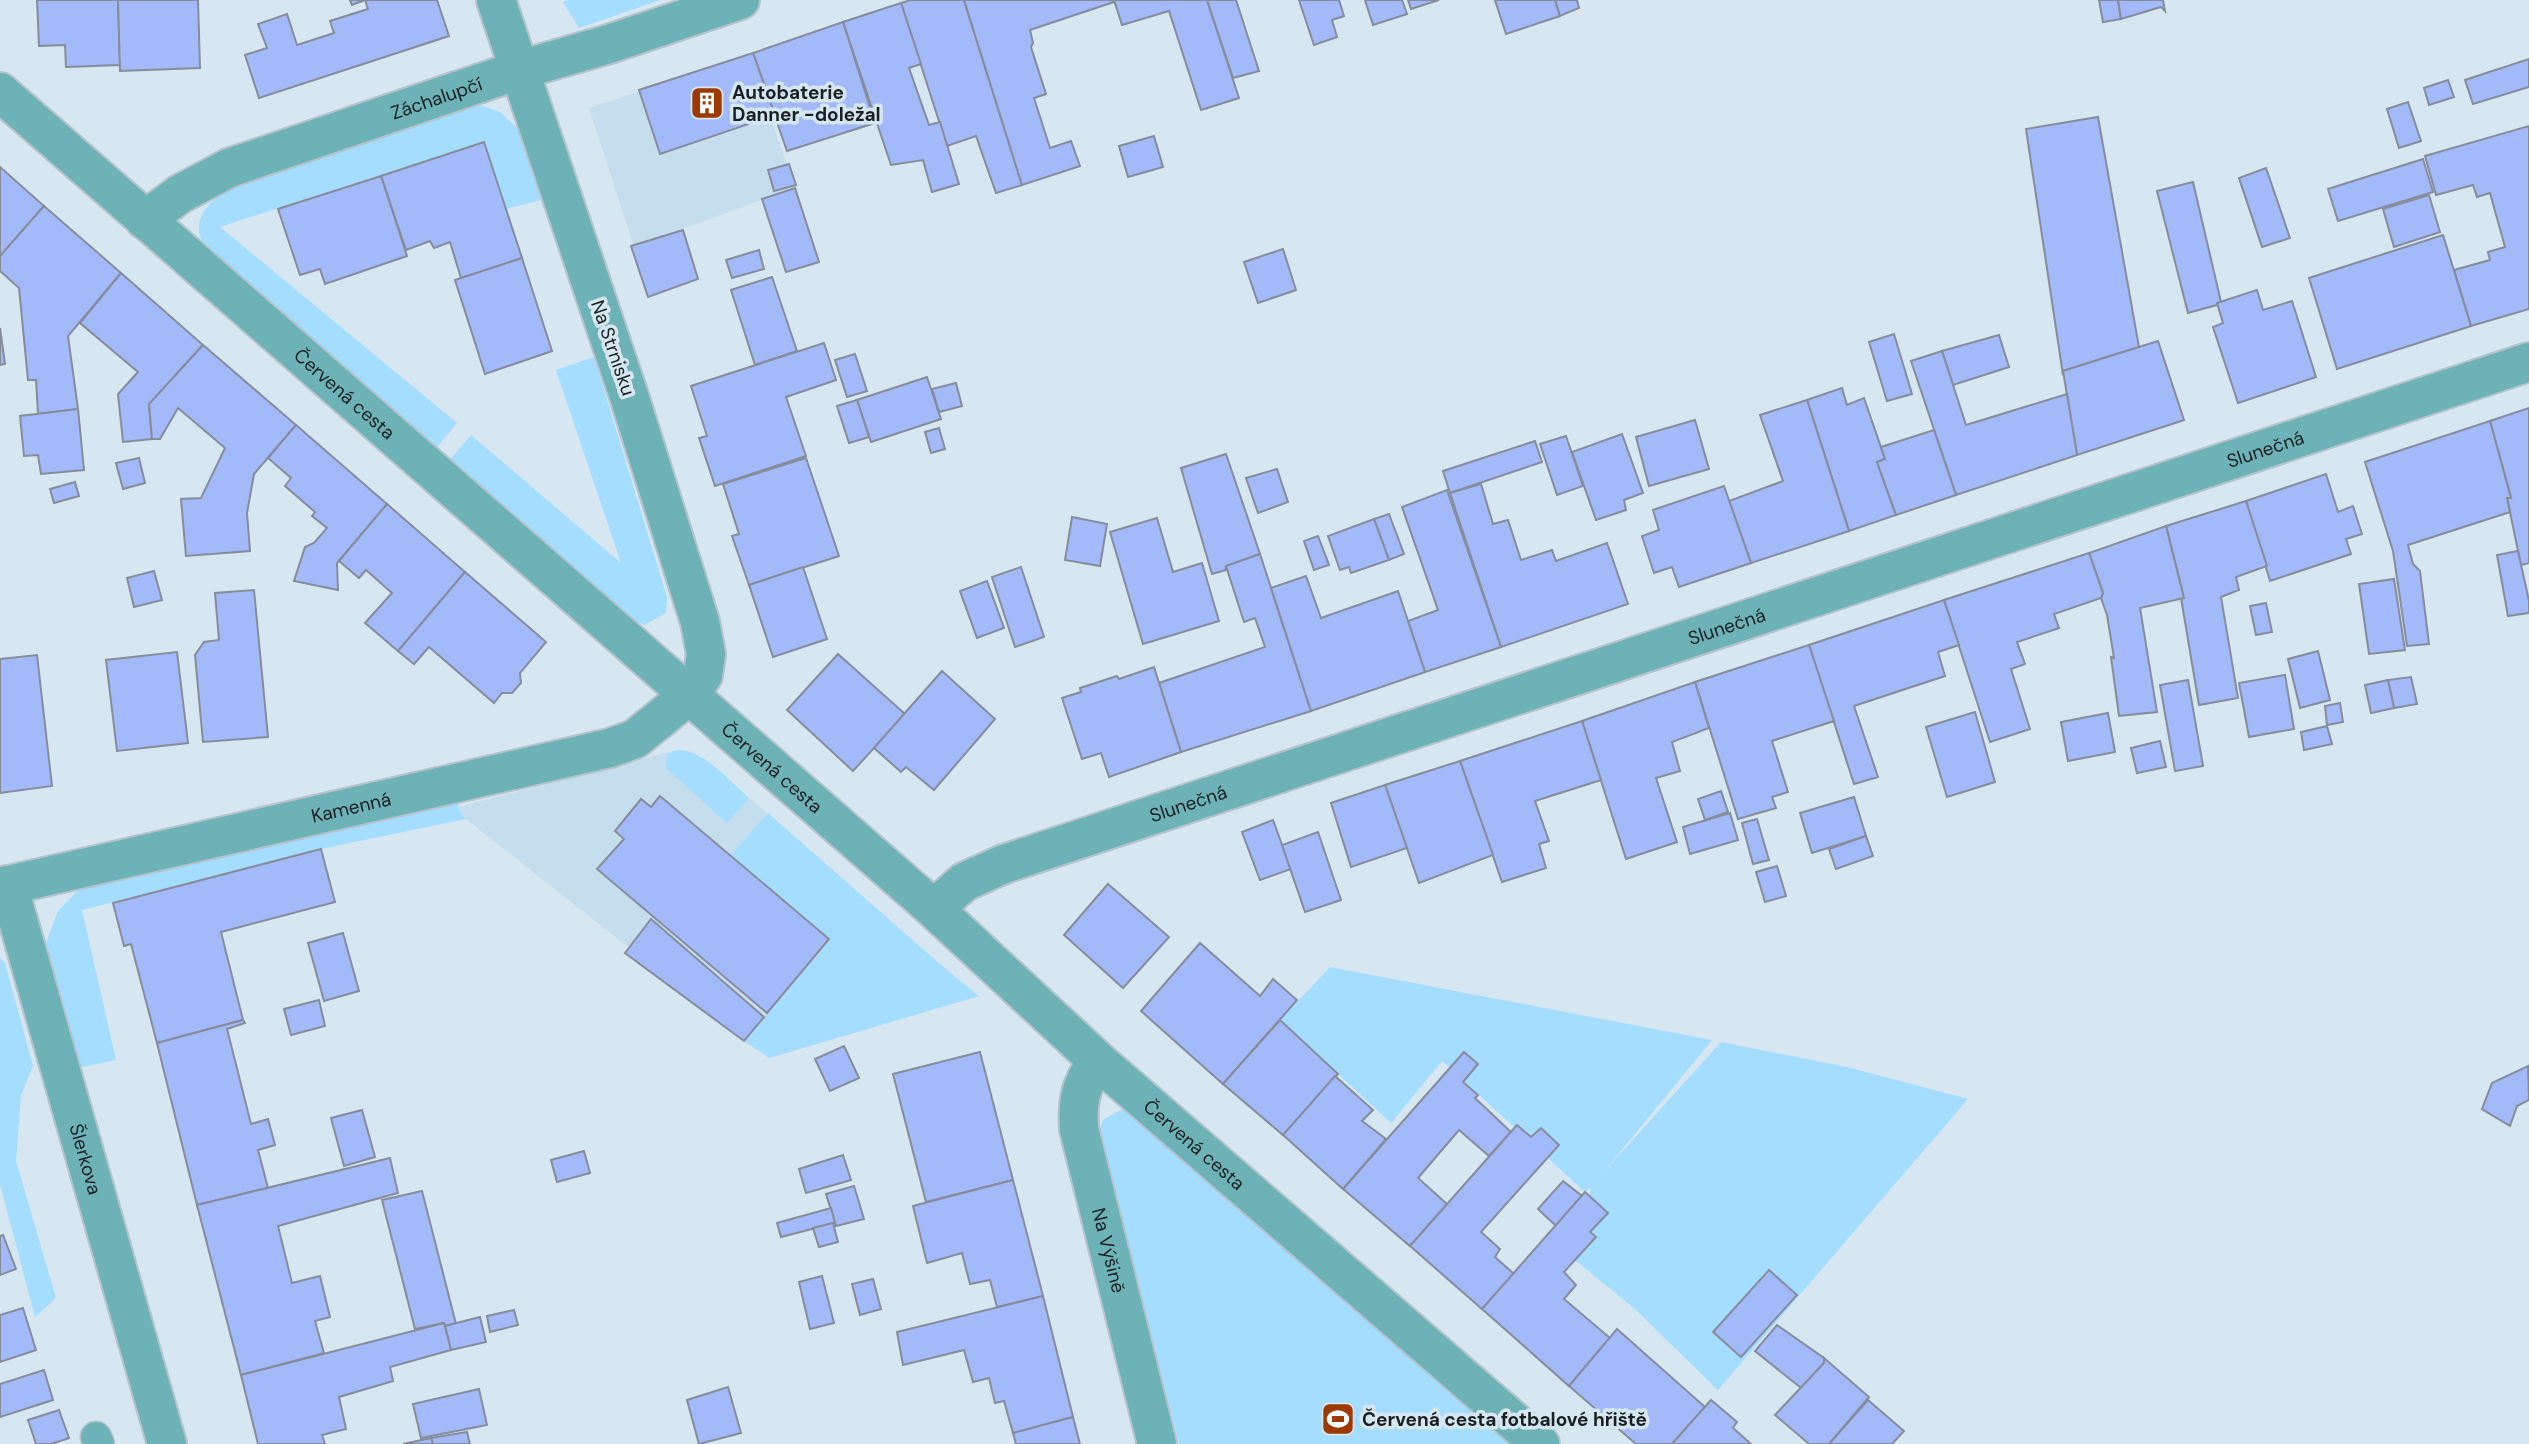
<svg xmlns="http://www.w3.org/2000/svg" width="2529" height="1444" viewBox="0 0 2529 1444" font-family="'DM Sans',sans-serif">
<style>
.built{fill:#c5deed}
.green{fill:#a4ddff}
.building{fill:#a2bafa;stroke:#868c9b;stroke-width:2}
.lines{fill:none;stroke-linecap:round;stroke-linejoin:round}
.service-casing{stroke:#b4c3cc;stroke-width:33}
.minor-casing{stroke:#b4c3cc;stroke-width:42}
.service{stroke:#6db2b7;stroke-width:30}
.minor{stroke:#6db2b7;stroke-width:38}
.labels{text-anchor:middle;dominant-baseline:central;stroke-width:7;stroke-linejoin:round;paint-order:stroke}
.poi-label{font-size:19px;font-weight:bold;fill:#192023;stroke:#d6e7f1;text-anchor:start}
.street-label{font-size:19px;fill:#192023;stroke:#d6e7f1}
</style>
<rect width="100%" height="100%" fill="#d6e7f1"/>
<g class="built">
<polygon points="749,56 795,188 634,246 589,108"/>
<polygon points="677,750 689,751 705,759 909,938 979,996 769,1058 466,819 458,807"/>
</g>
<g class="green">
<polygon points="568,0 660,0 579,28 563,2"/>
<path d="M480 105 500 112 517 128 541 200 506 209 483 142 220 227 457 423 433 452 208 253C205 247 200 238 199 232 196 203 231 189 252 180Z"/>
<polygon points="594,357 667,597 666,613 644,625 631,619 448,462 471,435 621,563 556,370"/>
<path d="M677 750C706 751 728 780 749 798L727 823 666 768 667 754Z"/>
<polygon points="459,803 458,808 466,819 321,849 82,910 116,1060 78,1068 46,943 58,911 81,887 405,805"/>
<polygon points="768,813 958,980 979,996 769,1058 744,1041 830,940 731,855"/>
<polygon points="0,958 5,963 33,1066 21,1095 16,1161 56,1298 35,1317 0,1184"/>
<polygon points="1330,967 1712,1040 1603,1173 1721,1042 1847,1067 1968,1099 1718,1390 1635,1309 1575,1260 1591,1187 1585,1192 1442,1061 1391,1123 1280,1020"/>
<polygon points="1121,1110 1131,1111 1139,1115 1510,1444 1179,1444 1099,1130 1104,1119"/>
</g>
<g class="building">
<polygon points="37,0 118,0 120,65 66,67 65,45 39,46"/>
<polygon points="118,0 198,0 200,68 120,71"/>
<polygon points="350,0 437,0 449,36 259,98 245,55 267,48 258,24 287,14 297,45 334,33 330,21 368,9 365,0 352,5"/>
<polygon points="911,0 964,0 1022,185 996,193 976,136 947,146 901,3"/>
<polygon points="964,0 1114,0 1114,2 1030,30 1033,43 1031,47 1046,94 1034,98 1050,148 1071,141 1080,166 1022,185"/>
<polygon points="1114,0 1207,0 1239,98 1201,110 1169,11 1122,25"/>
<polygon points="1207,0 1236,0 1259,71 1233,78"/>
<polygon points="1299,0 1339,0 1344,16 1332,20 1337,37 1314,45"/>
<polygon points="1365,0 1402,0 1407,14 1373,25"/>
<polygon points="1408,0 1439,0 1411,9"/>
<polygon points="1495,0 1555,0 1560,16 1506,34"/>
<polygon points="1555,0 1577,0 1579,8 1560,16"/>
<polygon points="2099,0 2118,0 2121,19 2103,22"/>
<polygon points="2118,0 2163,0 2165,11 2161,7 2121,19"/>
<polygon points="901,3 921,64 909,68 929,125 940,122 959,184 932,192 923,160 891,165 843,22"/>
<polygon points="843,22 875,123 787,151 753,53"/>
<polygon points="753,53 775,115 660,154 639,90"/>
<polygon points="2529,59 2529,87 2473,104 2465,80"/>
<polygon points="2448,80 2454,97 2429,105 2424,88"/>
<polygon points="2408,102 2421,141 2399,148 2387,109"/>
<polygon points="2098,117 2139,347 2063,371 2063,375 2026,129"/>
<polygon points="2529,126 2529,309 2471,326 2454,270 2490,260 2488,252 2505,247 2490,193 2477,197 2473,185 2436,195 2425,156"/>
<polygon points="1154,136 1163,167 1128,177 1119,146"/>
<polygon points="484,142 522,258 461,278 450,242 434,248 430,241 406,250 381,176"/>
<polygon points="2423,159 2433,192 2338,221 2328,189"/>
<polygon points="789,164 796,185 774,191 768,170"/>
<polygon points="0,167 44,206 0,256"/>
<polygon points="2266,168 2290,238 2262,247 2239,178"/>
<polygon points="381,176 407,256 325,284 320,269 300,275 278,209"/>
<polygon points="2193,182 2221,302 2217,305 2188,313 2157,191"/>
<polygon points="795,188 819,262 786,272 762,199"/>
<polygon points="2429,195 2440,232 2394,247 2383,209"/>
<polygon points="44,206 121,273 68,336 78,409 38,414 36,380 28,380 19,288 0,271 0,256"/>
<polygon points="683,230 698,279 648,297 631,246"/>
<polygon points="2443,235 2471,326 2337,369 2309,278"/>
<polygon points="1283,249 1296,290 1258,303 1244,262"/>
<polygon points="759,250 764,269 732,278 726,260"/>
<polygon points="522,258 552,351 485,374 455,280"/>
<polygon points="121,273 203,345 149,404 152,439 123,442 118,394 138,372 80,323"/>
<polygon points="772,277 797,351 755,365 731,290"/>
<polygon points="2257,290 2263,310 2292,301 2316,377 2238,403 2213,327 2223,323 2217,303"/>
<polygon points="0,328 5,364 0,365"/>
<polygon points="1894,334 1912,394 1887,401 1869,342"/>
<polygon points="1999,335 2009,367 1953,385 1942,351"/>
<polygon points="2158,341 2184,420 2077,455 2063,371"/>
<polygon points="824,343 836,380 786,397 806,456 715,486 699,438 707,436 691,386"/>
<polygon points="203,345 296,425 254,474 247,513 250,551 186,556 181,499 201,498 225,448 178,408 160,439 152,439 149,404"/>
<polygon points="1942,351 1966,425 2067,394 2077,455 1956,495 1911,361"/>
<polygon points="855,354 867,391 847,397 835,360"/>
<polygon points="927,377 941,419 871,442 857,400"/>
<polygon points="956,383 962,406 939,412 932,389"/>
<polygon points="1842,388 1847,405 1864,398 1885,459 1877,462 1896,515 1849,531 1807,400"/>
<polygon points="857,400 869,437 849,443 837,406"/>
<polygon points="1807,400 1849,531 1751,563 1729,501 1783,481 1760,415"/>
<polygon points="2529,408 2529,563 2521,565 2507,498 2511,498 2490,421"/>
<polygon points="78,409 84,470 41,474 38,455 24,456 20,416"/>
<polygon points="1695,420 1709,469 1649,486 1636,437"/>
<polygon points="2490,421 2511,498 2507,498 2510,512 2408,545 2413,564 2420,571 2429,644 2407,646 2393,551 2365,462"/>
<polygon points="296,425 387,504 337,563 338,590 294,581 305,547 314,543 327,528 312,516 315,512 285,486 291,478 268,458"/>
<polygon points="939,428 945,449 931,453 925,432"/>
<polygon points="1934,430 1956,495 1896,515 1877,462 1885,459 1881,447"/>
<polygon points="1622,434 1643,493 1624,500 1626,510 1596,520 1572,452"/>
<polygon points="1566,436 1583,486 1557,495 1540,444"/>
<polygon points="1535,441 1542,462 1450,493 1443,471"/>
<polygon points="1226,454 1260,554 1226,566 1226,570 1212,574 1181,468"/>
<polygon points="139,458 145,483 123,489 116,463"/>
<polygon points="806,458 839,556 749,585 732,536 739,534 723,484"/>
<polygon points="1277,469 1288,502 1258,513 1246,478"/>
<polygon points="2326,474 2338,512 2353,506 2362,534 2346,539 2351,554 2270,581 2246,501"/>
<polygon points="75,482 79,496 54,503 50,489"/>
<polygon points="1481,484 1493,524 1508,520 1521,560 1552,550 1556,561 1607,543 1628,604 1501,647 1450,493"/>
<polygon points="1724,486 1751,563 1679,587 1672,567 1654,573 1642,536 1659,530 1653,510"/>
<polygon points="1447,490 1501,647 1425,672 1408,621 1438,610 1402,507"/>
<polygon points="2246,501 2267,566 2236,577 2239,590 2221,597 2238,698 2199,705 2181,598 2184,598 2166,526"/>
<polygon points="387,504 465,572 398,651 365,623 392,593 366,570 359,578 339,561"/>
<polygon points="1389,514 1404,554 1389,560 1374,519"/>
<polygon points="1072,517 1107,524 1100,566 1065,560"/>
<polygon points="1157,518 1173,572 1202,563 1219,621 1143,644 1110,532"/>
<polygon points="1374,519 1389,560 1351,573 1349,567 1340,570 1328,536"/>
<polygon points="2166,526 2184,598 2140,608 2157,712 2119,716 2111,657 2114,658 2107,615 2101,598 2103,593 2089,553"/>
<polygon points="1318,536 1329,565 1314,570 1304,541"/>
<polygon points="2518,551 2529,601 2529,613 2508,616 2497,555"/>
<polygon points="2089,553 2103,593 2101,598 2054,614 2059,628 2017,642 2025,664 2011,669 2030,729 1990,742 1944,600"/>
<polygon points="1260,554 1311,711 1181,752 1159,683 1265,647 1255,618 1244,622 1226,566"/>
<polygon points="803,567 827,639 773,657 749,585"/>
<polygon points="1021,567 1044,637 1015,647 992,577"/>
<polygon points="154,571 162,600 134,607 127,578"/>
<polygon points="465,572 546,642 520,673 521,683 512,693 502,693 494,703 429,647 414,664 398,651"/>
<polygon points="1306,576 1321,618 1398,591 1425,672 1311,711 1271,588"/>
<polygon points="2394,579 2405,650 2369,654 2359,584"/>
<polygon points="987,581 1004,628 977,638 960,591"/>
<polygon points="254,590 268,737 203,742 195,655 204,642 219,640 215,593"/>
<polygon points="1944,600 1959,645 1938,652 1945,676 1854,706 1878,777 1854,784 1809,645"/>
<polygon points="2266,603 2272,632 2256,635 2250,606"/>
<polygon points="1809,645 1834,721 1772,741 1788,792 1772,797 1776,808 1738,819 1695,682"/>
<polygon points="2318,651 2330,700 2300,708 2288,659"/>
<polygon points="177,652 188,743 117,751 106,660"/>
<polygon points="838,654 905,714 853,771 787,710"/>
<polygon points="37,655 52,786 0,793 0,659"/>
<polygon points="1154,667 1181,752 1109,777 1101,753 1082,759 1062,698 1081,692 1080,688 1117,676 1119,679"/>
<polygon points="942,671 995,719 934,790 906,767 901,772 874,748"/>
<polygon points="2285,675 2294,729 2249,737 2239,683"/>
<polygon points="2411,677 2417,704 2394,708 2388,680"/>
<polygon points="2188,680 2203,766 2175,771 2160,685"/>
<polygon points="2388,680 2394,708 2371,713 2365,685"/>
<polygon points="1695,682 1709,728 1672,742 1680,771 1656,778 1677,842 1626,859 1582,721"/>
<polygon points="2340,703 2343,722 2327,725 2325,706"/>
<polygon points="1975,712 1995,782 1947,797 1926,727"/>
<polygon points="2108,713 2115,752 2068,761 2061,722"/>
<polygon points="1582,721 1601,780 1535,801 1549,841 1539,844 1546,868 1502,882 1460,761"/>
<polygon points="2327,726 2332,744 2304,750 2301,732"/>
<polygon points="2160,741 2166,767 2137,773 2131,748"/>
<polygon points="1460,761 1493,855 1419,883 1385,785"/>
<polygon points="1385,785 1407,848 1351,867 1331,803"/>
<polygon points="1721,791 1728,812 1705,820 1698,799"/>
<polygon points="660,796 829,939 767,1013 597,869 624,839 615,831 641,799 651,807"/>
<polygon points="1854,797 1866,836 1812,853 1800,813"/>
<polygon points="1730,813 1738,840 1690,854 1683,827"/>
<polygon points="1757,819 1769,860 1753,864 1742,823"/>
<polygon points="1273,820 1291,869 1260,880 1242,832"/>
<polygon points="1318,832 1341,900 1305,912 1282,845"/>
<polygon points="1866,836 1873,856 1836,869 1829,849"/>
<polygon points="321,849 335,902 221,932 243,1020 157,1043 131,944 124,946 113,903"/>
<polygon points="1777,866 1786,896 1765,902 1756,872"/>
<polygon points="1108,884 1169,937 1123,988 1064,935"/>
<polygon points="651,919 764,1017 744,1041 625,953"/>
<polygon points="343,933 359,991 324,1001 308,943"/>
<polygon points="1200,943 1260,996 1273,979 1297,1000 1223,1084 1141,1011"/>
<polygon points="319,1000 325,1026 291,1035 284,1009"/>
<polygon points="243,1020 245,1023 227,1029 251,1124 268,1119 275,1145 258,1150 268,1188 197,1205 157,1043"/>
<polygon points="1280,1020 1338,1074 1283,1135 1223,1084"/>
<polygon points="844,1046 859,1078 830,1091 815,1059"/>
<polygon points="980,1052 1013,1180 926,1202 893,1074"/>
<polygon points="1464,1052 1478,1064 1463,1082 1478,1095 1475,1098 1511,1132 1489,1156 1459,1130 1418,1178 1447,1204 1410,1246 1343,1189"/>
<polygon points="2528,1066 2529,1100 2517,1106 2510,1126 2482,1109 2492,1083"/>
<polygon points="1335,1076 1373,1110 1362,1121 1386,1139 1343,1189 1283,1135"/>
<polygon points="362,1110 375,1157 344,1166 331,1118"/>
<polygon points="1517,1125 1531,1137 1541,1128 1559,1145 1481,1232 1500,1249 1495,1257 1514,1274 1482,1309 1410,1246"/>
<polygon points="584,1151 590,1173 557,1182 551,1160"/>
<polygon points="843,1155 851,1180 806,1193 799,1169"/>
<polygon points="390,1158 398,1193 278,1226 292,1283 320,1276 330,1317 315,1321 324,1353 241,1375 197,1205"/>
<polygon points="1013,1180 1043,1296 997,1307 990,1280 970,1284 962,1253 927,1263 913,1206"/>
<polygon points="1563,1181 1582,1196 1556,1226 1538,1209"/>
<polygon points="854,1186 864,1219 836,1226 826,1194"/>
<polygon points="422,1191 456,1324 445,1326 444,1323 415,1329 382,1200"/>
<polygon points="1585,1192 1608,1213 1590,1232 1596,1237 1564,1272 1576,1285 1564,1299 1610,1338 1569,1386 1482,1309"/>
<polygon points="831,1208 835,1223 781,1237 777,1223"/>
<polygon points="833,1223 838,1242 819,1247 813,1228"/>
<polygon points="3,1235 16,1269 0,1275 0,1236"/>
<polygon points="1769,1270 1797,1295 1741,1357 1713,1332"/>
<polygon points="822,1276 834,1323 810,1329 799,1282"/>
<polygon points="873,1279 881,1309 860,1315 852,1284"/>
<polygon points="1043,1296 1073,1417 1013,1433 1004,1401 995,1403 989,1378 973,1382 964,1350 903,1365 897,1332"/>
<polygon points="23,1308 36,1350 0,1362 0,1315"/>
<polygon points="514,1310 518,1325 490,1332 487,1316"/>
<polygon points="480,1317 486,1342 451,1350 445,1326"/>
<polygon points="444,1323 451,1350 390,1367 393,1381 339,1397 346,1429 322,1435 325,1444 258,1444 241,1375"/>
<polygon points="1777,1325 1824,1358 1824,1363 1801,1388 1755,1351"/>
<polygon points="1617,1329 1705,1407 1672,1444 1636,1444 1569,1386"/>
<polygon points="1824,1358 1869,1397 1829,1444 1809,1444 1775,1415 1824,1363"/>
<polygon points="44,1370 53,1400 0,1417 0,1384"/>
<polygon points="728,1387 741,1433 699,1444 687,1400"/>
<polygon points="479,1389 487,1425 421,1438 413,1404"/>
<polygon points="1711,1400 1737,1422 1733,1428 1751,1444 1672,1444"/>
<polygon points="1868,1400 1904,1431 1892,1444 1829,1444"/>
<polygon points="59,1410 69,1438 51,1444 36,1444 28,1420"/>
<polygon points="1073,1417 1080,1444 1016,1444 1013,1433"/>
<polygon points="467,1432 470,1444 433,1444 431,1438"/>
<polygon points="431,1438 433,1444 403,1444"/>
</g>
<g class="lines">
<defs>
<polyline id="service" points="96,1437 99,1444"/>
<g id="minor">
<path id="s1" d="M0 92 934 909 1097 1060 1540 1444"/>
<path id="s2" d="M145 220 180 194 229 168 519 70 609 44 740 0"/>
<path id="s3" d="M8 885 167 1444"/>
<path id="s4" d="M0 887 610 748 635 739 688 696 703 675 706 654 700 622 630 399 496 0"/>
<path id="s5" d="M934 909 964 882 1004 864 2529 362"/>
<path id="s6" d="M1097 1060C1081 1086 1077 1099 1079 1129L1157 1444"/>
</g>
</defs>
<use href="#service" class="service-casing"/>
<use href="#minor" class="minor-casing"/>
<use href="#service" class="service"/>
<use href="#minor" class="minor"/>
</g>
<defs>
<symbol id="building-square" viewBox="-11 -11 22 22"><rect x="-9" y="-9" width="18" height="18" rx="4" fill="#9d3a01" stroke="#d6e7f1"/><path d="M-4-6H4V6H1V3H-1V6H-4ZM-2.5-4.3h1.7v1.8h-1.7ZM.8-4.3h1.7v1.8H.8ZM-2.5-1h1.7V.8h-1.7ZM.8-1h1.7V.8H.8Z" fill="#fff"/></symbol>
<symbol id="stadium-square" viewBox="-11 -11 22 22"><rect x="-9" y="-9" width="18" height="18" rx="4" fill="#9d3a01" stroke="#d6e7f1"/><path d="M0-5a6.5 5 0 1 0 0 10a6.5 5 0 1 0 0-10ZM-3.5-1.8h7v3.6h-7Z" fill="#fff"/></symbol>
</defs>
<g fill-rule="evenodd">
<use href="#building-square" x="688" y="84" width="38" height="38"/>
<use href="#stadium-square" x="1319" y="1400" width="38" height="38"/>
</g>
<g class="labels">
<g class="poi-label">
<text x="732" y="92">Autobaterie<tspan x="732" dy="22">Danner -doležal</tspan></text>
<text x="1362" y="1419">Červená cesta fotbalové hřiště</text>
</g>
<g class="street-label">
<text stroke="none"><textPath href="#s2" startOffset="318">Záchalupčí</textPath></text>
<text transform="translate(613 348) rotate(71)">Na Strnisku</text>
<text stroke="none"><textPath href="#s1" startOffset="458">Červená cesta</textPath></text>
<text stroke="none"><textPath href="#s5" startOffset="1412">Slunečná</textPath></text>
<text stroke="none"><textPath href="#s5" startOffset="845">Slunečná</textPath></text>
<text stroke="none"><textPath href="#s1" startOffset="1026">Červená cesta</textPath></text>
<text stroke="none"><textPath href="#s5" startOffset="278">Slunečná</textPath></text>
<text stroke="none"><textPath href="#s4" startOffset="360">Kamenná</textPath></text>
<text stroke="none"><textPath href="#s1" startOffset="1592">Červená cesta</textPath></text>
<text stroke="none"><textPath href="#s3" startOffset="285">Šlerkova</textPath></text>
<text stroke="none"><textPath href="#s6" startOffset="198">Na Výšině</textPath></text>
</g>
</g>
</svg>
